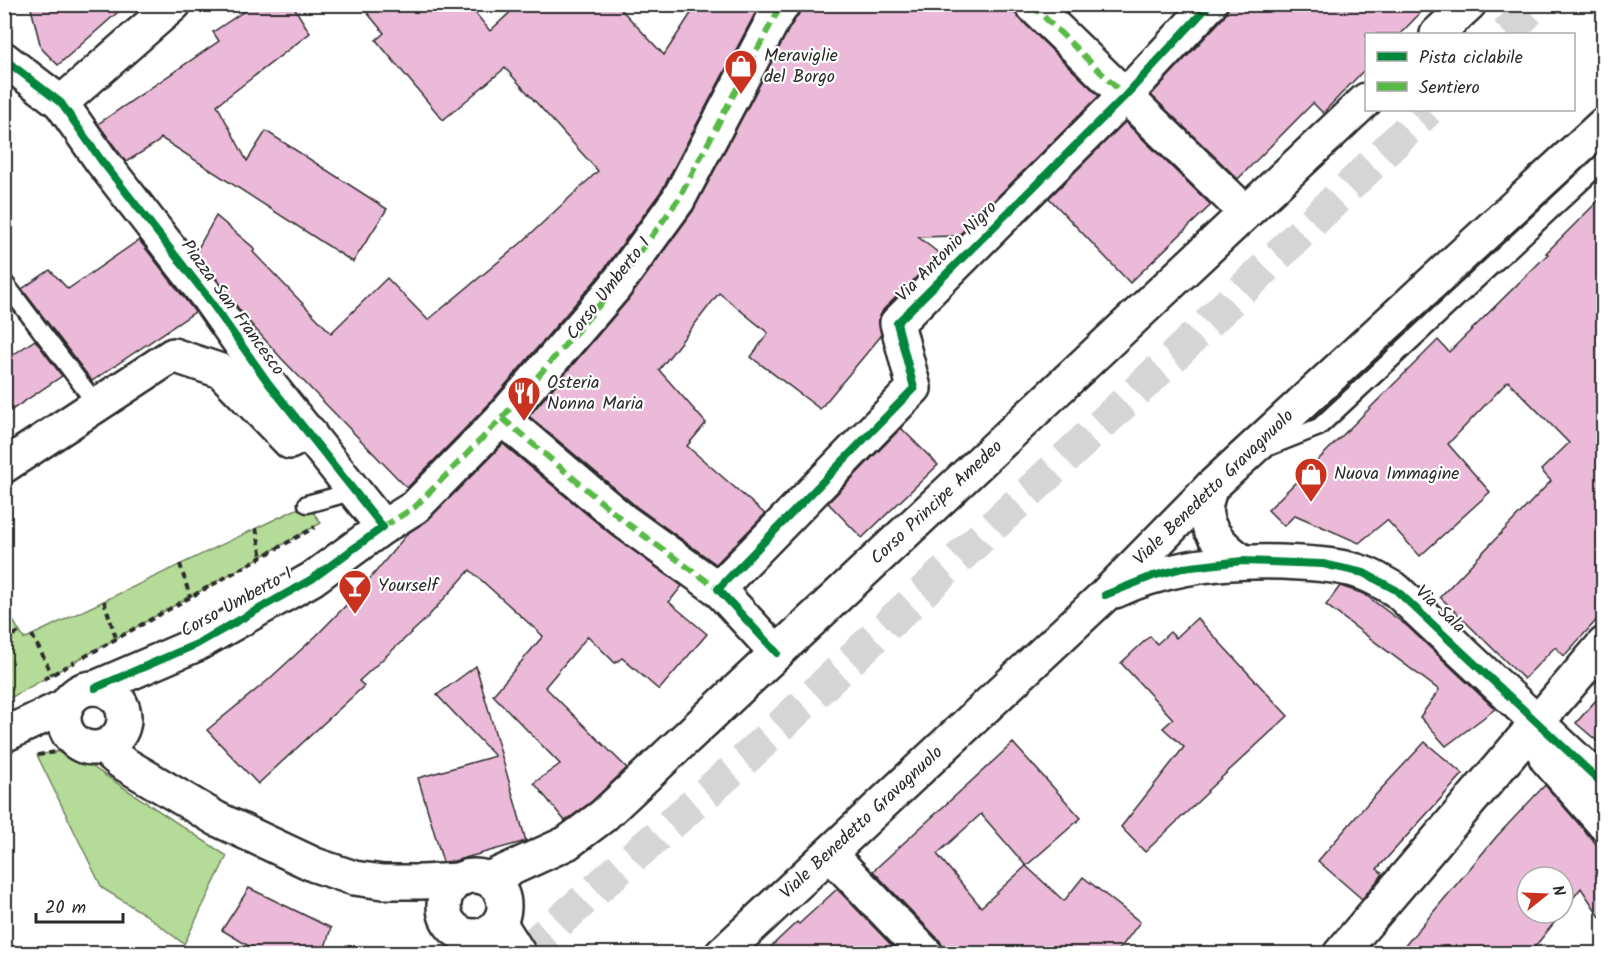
<svg xmlns="http://www.w3.org/2000/svg" width="1608" height="958" viewBox="0 0 1608 958" font-family="Kalam,sans-serif">
<style>
.green{fill:#b4db97;stroke:#708361;stroke-width:1.5}
.building{fill:#ebbad9;stroke:#2b2b2b;stroke-width:1.5;fill-rule:evenodd}
.lines{fill:none;stroke-linecap:round;stroke-linejoin:round}
.primary-tunnel{stroke:#d5d5d5;stroke-width:33;stroke-dasharray:33 16;stroke-linecap:butt}
.lane-casing{stroke:#2b2b2b;stroke-width:21}
.street-casing{stroke:#2b2b2b;stroke-width:38}
.secondary-casing{stroke:#2b2b2b;stroke-width:38}
.path{stroke:#2b2b2b;stroke-width:4;stroke-dasharray:6 4.5;stroke-linecap:butt}
.lane{stroke:#fff;stroke-width:16}
.street{stroke:#fff;stroke-width:33}
.secondary{stroke:#fff;stroke-width:33}
.quiet{stroke:#58b947;stroke-width:6;stroke-dasharray:12 6;stroke-linecap:butt}
.cycleway-casing{stroke:#fff;stroke-width:11}
.cycleway{stroke:#00873e;stroke-width:8}
.labels{text-anchor:middle;dominant-baseline:central;stroke-width:4.5;stroke-linejoin:round;paint-order:stroke}
.poi-label{font-size:18px;fill:#2b2b2b;stroke:#fff;text-anchor:start}
.street-label{font-size:18px;fill:#2b2b2b;stroke:#fff}
</style>
<rect width="100%" height="100%" fill="#fff"/>
<filter id="ink" filterUnits="userSpaceOnUse"><feTurbulence type="fractalNoise" baseFrequency=".0167" numOctaves="2"/><feDisplacementMap in="SourceGraphic" scale="12" xChannelSelector="R" yChannelSelector="G"/><feConvolveMatrix kernelMatrix="1 2 1 2 8 2 1 2 1" color-interpolation-filters="sRGB"/></filter>
<g filter="url(#ink)">
<g class="green">
<polygon points="307,504 321,523 5,701 4,605 24,639"/>
<polygon points="67,750 227,856 184,944 146,915 102,888 37,755"/>
</g>
<g class="building">
<polygon points="30,4 127,4 58,65 41,48"/>
<polygon points="255,4 292,4 310,33 217,105 247,161 266,131 387,209 353,262 161,138 158,142 126,162 98,124 219,41 213,32"/>
<polygon points="360,4 468,4 490,31 519,4 616,4 664,55 697,4 760,4 662,190 599,276 488,405 407,488 282,359 244,316 196,252 216,216 255,249 253,252 331,333 387,278 428,320 521,243 598,171 505,68 443,120 376,40 384,33"/>
<polygon points="802,4 1013,4 1013,10 1018,17 1099,96 958,236 918,237 940,254 883,310 879,319 881,336 820,409 751,357 768,333 719,293 659,370 706,423 687,446 765,514 716,564 637,507 529,416 628,300 693,211 790,27 799,14"/>
<polygon points="1058,4 1075,4 1068,13"/>
<polygon points="1228,4 1429,4 1400,34 1366,34 1366,68 1323,113 1313,103 1238,179 1151,95 1224,17 1228,9"/>
<polygon points="1125,122 1211,205 1130,283 1049,198"/>
<polygon points="1604,195 1604,612 1564,656 1555,647 1524,679 1440,597 1551,481 1541,470 1569,443 1508,381 1448,444 1490,492 1420,556 1387,520 1359,543 1295,515 1284,526 1268,510 1438,340 1449,352 1548,254 1546,253"/>
<polygon points="139,240 195,312 92,381 22,289 50,270 68,289"/>
<polygon points="35,340 62,376 4,415 4,361"/>
<polygon points="901,428 938,465 862,538 828,503"/>
<polygon points="503,444 613,536 682,586 669,602 707,634 659,690 622,658 615,663 588,636 545,687 627,768 591,802 565,821 534,783 560,764 493,695 543,636 470,570 425,620 359,681 364,686 258,784 207,730 267,681 316,636 358,593 408,533 428,520"/>
<polygon points="1340,586 1364,594 1407,626 1495,709 1446,746 1420,717 1439,690 1326,605"/>
<polygon points="1197,618 1288,716 1207,791 1208,792 1145,852 1121,827 1184,747 1163,728 1173,719 1121,663 1150,636 1157,644 1170,632 1176,638"/>
<polygon points="476,666 526,841 454,861 443,862 418,778 495,756 437,695"/>
<polygon points="1604,691 1604,747 1576,723"/>
<polygon points="1425,742 1463,774 1377,869 1383,874 1362,899 1318,861 1367,804"/>
<path d="M1013 743 1081 818 1026 866 1064 901 1083 877 1140 922 1116 954H944V949L940 941 873 871ZM981 814 1026 866 981 907 937 854Z"/>
<polygon points="1545,785 1604,853 1604,923 1581,888 1563,911 1563,877 1527,877 1527,913 1562,913 1529,954 1398,954 1497,836"/>
<polygon points="249,888 331,928 323,954 262,954 222,930"/>
<polygon points="837,889 900,954 763,954 797,922 799,924"/>
</g>
<g class="lines">
<g class="primary-tunnel">
<polyline points="1506,34 1536,4"/>
<polyline points="522,954 744,760 1175,355 1428,110"/>
</g>
<defs>
<g id="lane">
<polyline points="4,282 97,405"/>
<polyline points="1266,448 1319,427 1604,161"/>
<polyline points="307,504 355,491"/>
</g>
<g id="street">
<polyline points="1031,4 1245,212"/>
<polyline points="4,59 61,103"/>
<polyline points="502,418 625,522 718,589 777,653"/>
<polyline points="4,466 173,355 221,371 290,442 309,432"/>
<polyline points="383,527 415,507 502,418 614,288 678,200 774,18 783,4"/>
<polyline points="718,589 914,388 897,323 1125,96 1210,4"/>
<polyline points="1538,722 1546,758 1604,824"/>
<polyline points="830,854 926,954"/>
<polyline points="1340,954 1604,644"/>
</g>
<g id="secondary">
<polyline points="1437,34 1469,4"/>
<path d="M1211 487C1208 495 1204 506 1206 516 1210 536 1226 550 1242 561"/>
<path d="M1115 591C1173 564 1237 559 1300 563 1321 564 1344 566 1363 573 1375 577 1386 585 1396 590L1604 785"/>
<polyline points="95,688 197,644 312,579 383,527 269,384 206,295 101,160 61,103 174,4"/>
<circle cx="94" cy="718" r="30"/>
<polyline points="4,735 67,705"/>
<polyline points="103,747 121,762 217,819 315,865 354,878 383,882 422,882 459,880"/>
<circle cx="474" cy="906" r="30"/>
<polyline points="488,879 567,843 603,816 1366,100"/>
<polyline points="499,922 519,954"/>
<polyline points="722,954 1105,595 1211,487 1604,124"/>
</g>
</defs>
<use href="#lane" class="lane-casing"/>
<use href="#street" class="street-casing"/>
<use href="#secondary" class="secondary-casing"/>
<g class="path">
<polyline points="256,528 262,557"/>
<polyline points="180,564 190,597"/>
<polyline points="104,601 116,638"/>
<polyline points="32,635 52,674"/>
<polyline points="4,640 19,632"/>
<polyline points="84,657 315,527"/>
<polyline points="44,679 75,662"/>
<polyline points="38,755 67,750 74,755"/>
</g>
<use href="#lane" class="lane"/>
<use href="#street" class="street"/>
<use href="#secondary" class="secondary"/>
<g class="quiet">
<polyline points="1031,4 1125,96"/>
<polyline points="502,418 625,522 718,589"/>
<polyline points="383,527 415,507 502,418 614,288 678,200 774,18 783,4"/>
</g>
<defs>
<g id="cycleway">
<polyline points="4,59 61,103 101,160 206,295 269,384 383,527 312,579 197,644 95,688"/>
<polyline points="1105,595 1153,576 1183,568 1242,561 1323,564 1364,573 1396,590 1604,785"/>
<polyline points="777,653 718,589 914,388 897,323 1125,96 1210,4"/>
</g>
</defs>
<use href="#cycleway" class="cycleway-casing"/>
<use href="#cycleway" class="cycleway"/>
</g>
</g>
<defs>
<symbol id="shop-pin" viewBox="-11 -11 22 30"><path d="M0 17L-7.5 6A9.5 9.5 0 1 1 7.5 6Z" fill="#c8321e" stroke="#fff"/><path d="M-5-2.5h2.3a2.7 3.5 0 0 1 5.4 0H5L5.5 6h-11ZM-1.5-2.5h3a1.5 2.3 0 0 0-3 0Z" fill="#fff"/></symbol>
<symbol id="restaurant-pin" viewBox="-11 -11 22 30"><path d="M0 17L-7.5 6A9.5 9.5 0 1 1 7.5 6Z" fill="#c8321e" stroke="#fff"/><path d="M-5-6h1v4h1v-4h1v4h1v-4h1v5L-1.5 .5V6h-2V.5L-5-1ZM5-6V6H3V1.5H1.5Q1.5-4 5-6Z" fill="#fff"/></symbol>
<symbol id="bar-pin" viewBox="-11 -11 22 30"><path d="M0 17L-7.5 6A9.5 9.5 0 1 1 7.5 6Z" fill="#c8321e" stroke="#fff"/><path d="M-6-5H6L.8 .8V4.5H3.5V6h-7V4.5H-.8V.8Z" fill="#fff"/></symbol>
</defs>
<g fill-rule="evenodd">
<use href="#shop-pin" x="722" y="47" width="38" height="52"/>
<use href="#restaurant-pin" x="505" y="374" width="38" height="52"/>
<use href="#shop-pin" x="1292" y="455" width="38" height="52"/>
<use href="#bar-pin" x="336" y="567" width="38" height="52"/>
</g>
<g class="labels">
<g class="poi-label">
<text x="764" y="56">Meraviglie<tspan x="764" dy="21">del Borgo</tspan></text>
<text x="547" y="383">Osteria<tspan x="547" dy="21">Nonna Maria</tspan></text>
<text x="1334" y="474">Nuova Immagine</text>
<text x="378" y="586">Yourself</text>
</g>
<g class="street-label">
<text transform="translate(947 252) rotate(-45)">Via Antonio Nigro</text>
<text transform="translate(609 289) rotate(-52)">Corso Umberto I</text>
<text transform="translate(232 308) rotate(54)">Piazza San Francesco</text>
<text transform="translate(1214 488) rotate(-44)">Viale Benedetto Gravagnuolo</text>
<text transform="translate(937 503) rotate(-43)">Corso Principe Amedeo</text>
<text transform="translate(237 603) rotate(-29)">Corso Umberto I</text>
<text transform="translate(1440 610) rotate(43)">Via Sala</text>
<text transform="translate(862 823) rotate(-43)">Viale Benedetto Gravagnuolo</text>
</g>
</g>
<rect width="1608" height="958" fill="none" stroke="#fff" stroke-width="24"/>
<rect x="12" y="12" width="1584" height="934" fill="none" stroke="#2b2b2b" stroke-width="2" filter="url(#ink)"/>
<rect x="1365" y="33" width="210" height="78" fill="#ffffff" stroke="#aaaaaa" stroke-width="1.5"/>
<rect x="1377" y="52" width="30" height="9" fill="#00873e" stroke="#aaaaaa" stroke-width="1.5"/>
<text x="1419" y="63" font-size="18" fill="#2b2b2b">Pista ciclabile</text>
<rect x="1377" y="82" width="30" height="9" fill="#58b947" stroke="#aaaaaa" stroke-width="1.5"/>
<text x="1419" y="93" font-size="18" fill="#2b2b2b">Sentiero</text>
<g transform="translate(1545 895) rotate(72)"><circle r="28" fill="#ffffff" stroke="#aaaaaa" stroke-width="1.5"/>
<path d="M0-4.5L10 22L0 15L-10 22Z" fill="#c8321e"/>
<text y="-9" font-size="16" font-weight="bold" text-anchor="middle" fill="#2b2b2b">N</text>
</g>
<path d="M36 913v9h87v-9" fill="none" stroke="#2b2b2b" stroke-width="3"/>
<text x="45" y="913" font-size="18" fill="#2b2b2b" stroke="#ffffff" stroke-width="4.5" paint-order="stroke">20 m</text>
</svg>
